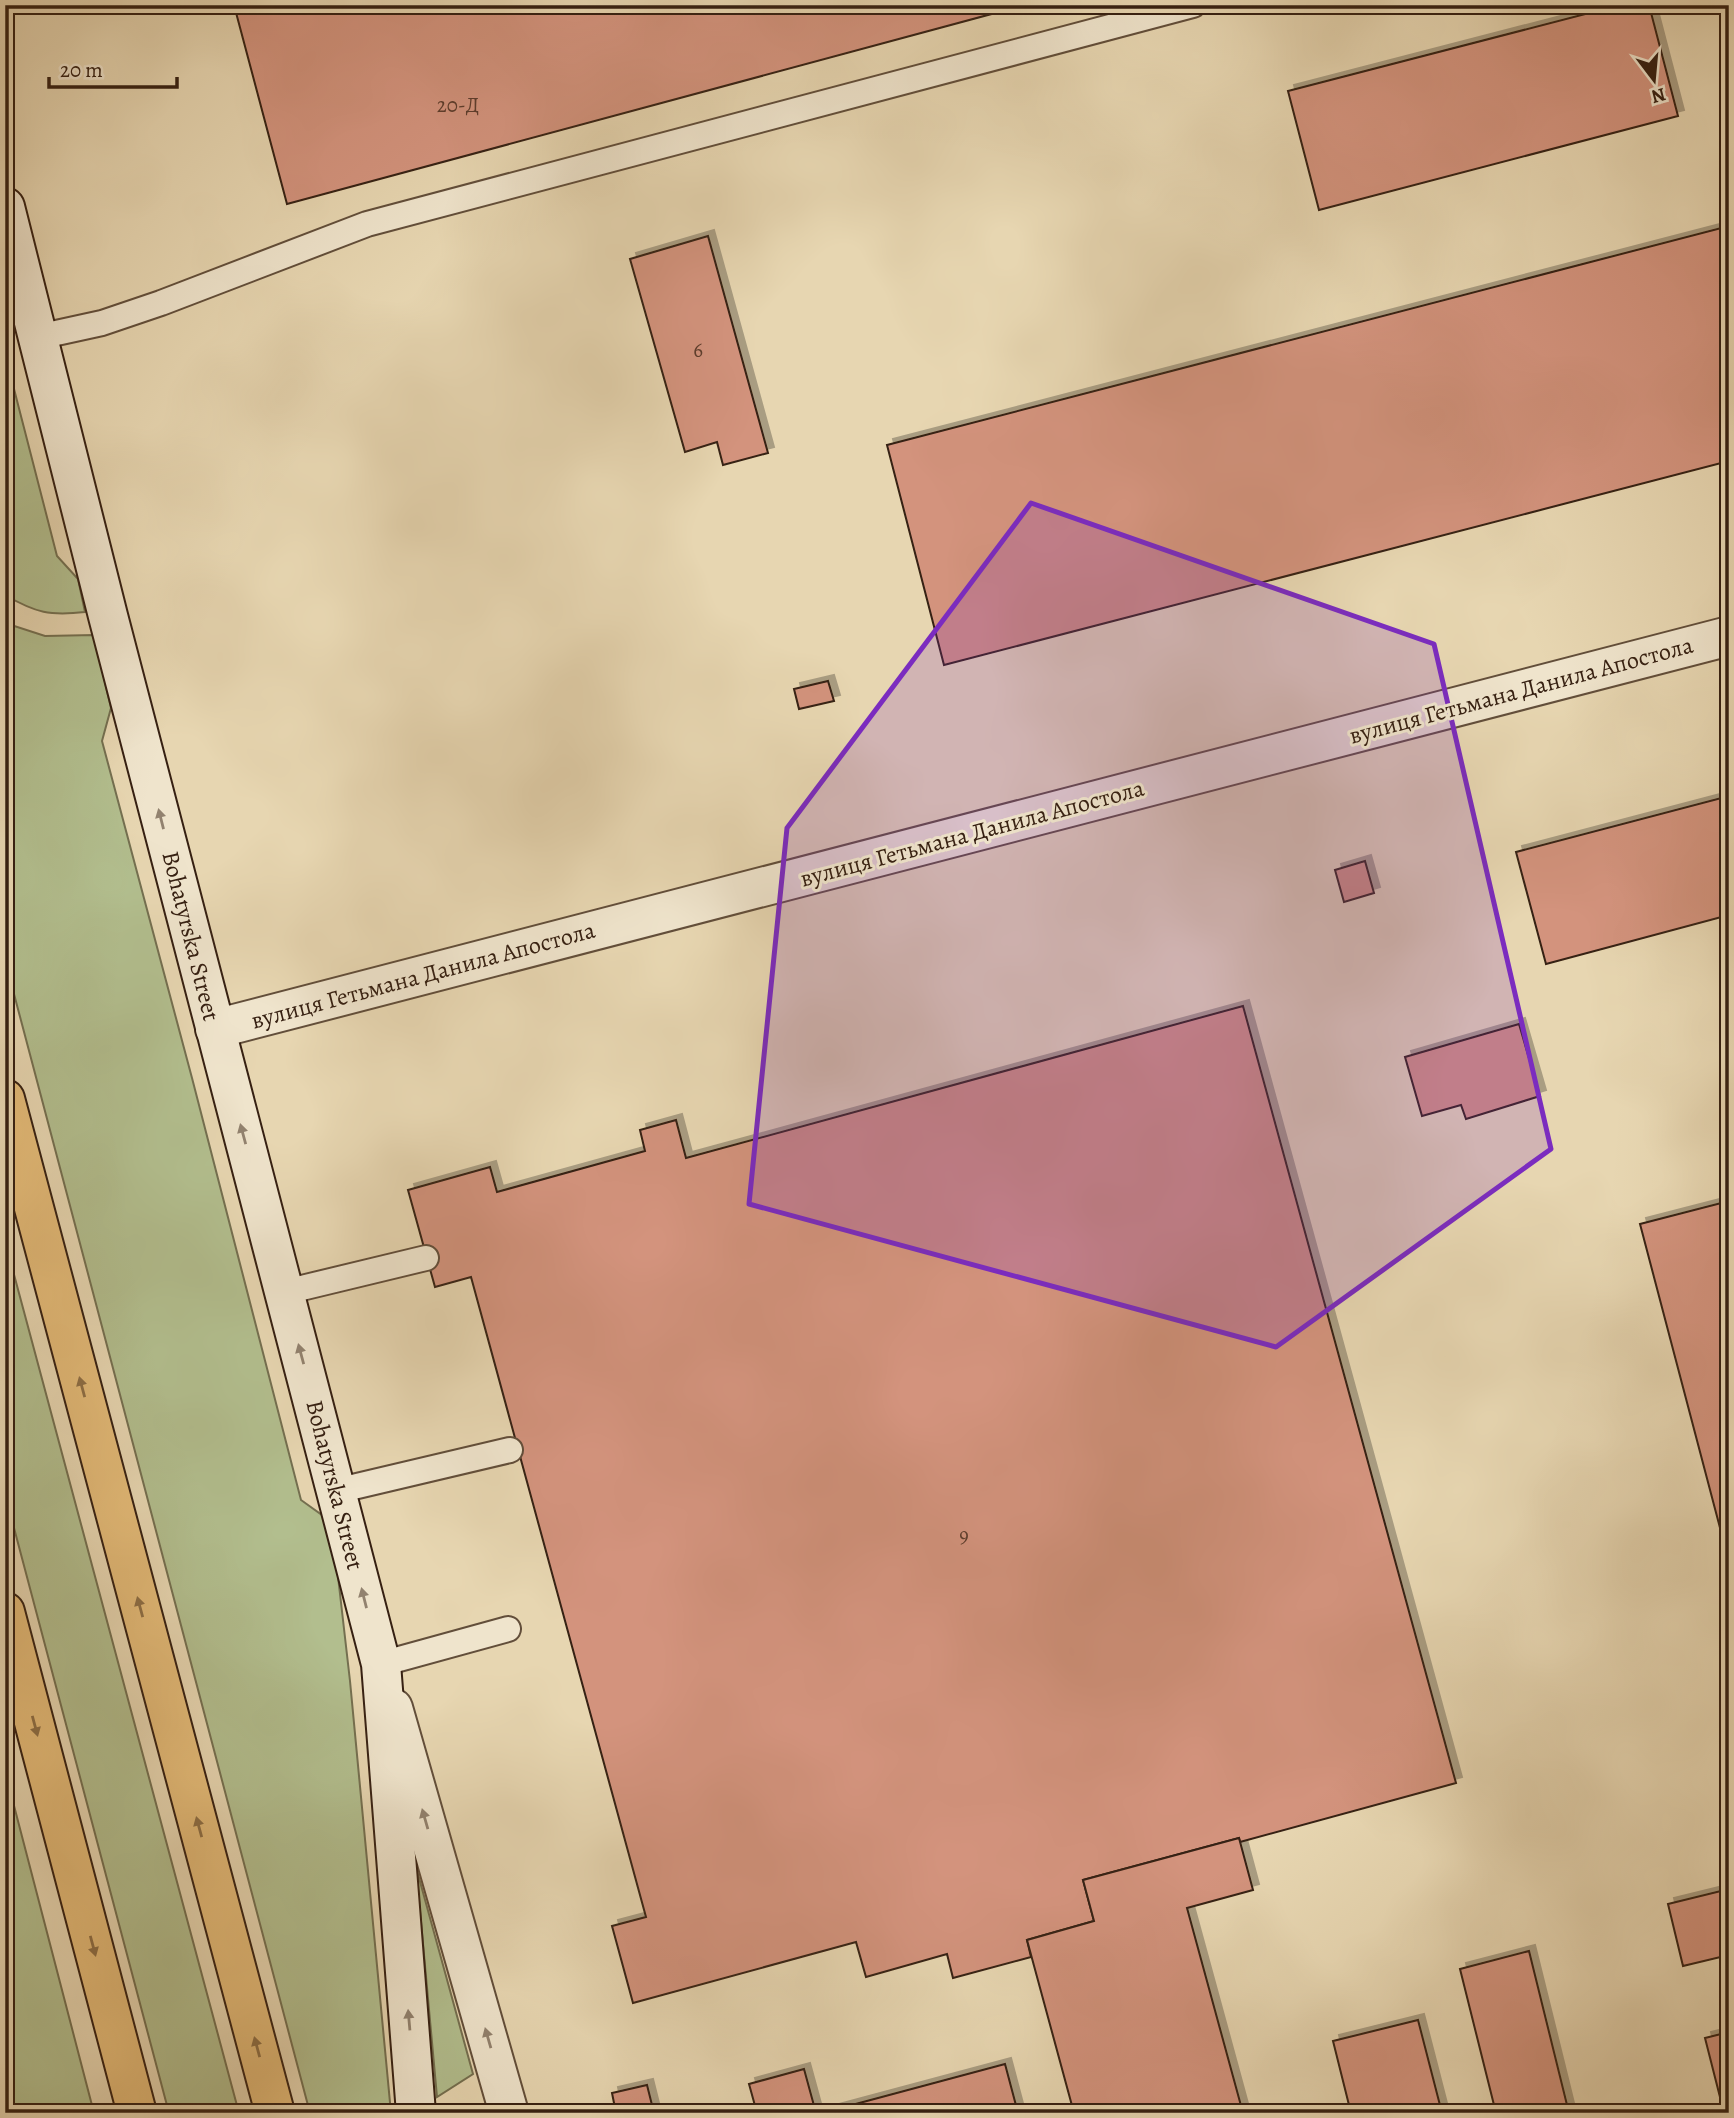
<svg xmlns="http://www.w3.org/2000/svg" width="1734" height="2118" viewBox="0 0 1734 2118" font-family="Alegreya,serif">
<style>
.green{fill:#b2be8e;stroke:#746f50;stroke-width:2}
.building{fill:#d3937d;stroke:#362012;stroke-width:2;filter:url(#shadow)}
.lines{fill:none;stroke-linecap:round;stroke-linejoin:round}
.service-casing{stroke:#624e3a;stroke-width:28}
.minor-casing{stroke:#624e3a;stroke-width:42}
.secondary-casing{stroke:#362012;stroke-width:42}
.primary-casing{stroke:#362012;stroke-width:42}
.service{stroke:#efe4cc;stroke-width:24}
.minor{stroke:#efe4cc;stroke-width:38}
.secondary{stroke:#efe4cc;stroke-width:38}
.primary{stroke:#e4bb78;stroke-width:38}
.oneway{fill:#92826f}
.oneway2{fill:#8d6e45}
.marked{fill:#7b2cbf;fill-opacity:0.2;stroke:#7b2cbf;stroke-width:5;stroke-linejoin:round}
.labels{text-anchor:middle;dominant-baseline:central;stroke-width:6;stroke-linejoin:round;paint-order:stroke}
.number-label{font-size:21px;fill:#5d3d2d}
.street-label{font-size:24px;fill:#362012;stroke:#efe4cc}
</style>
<defs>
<filter id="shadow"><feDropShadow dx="6" dy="-6" stdDeviation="0" flood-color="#0004"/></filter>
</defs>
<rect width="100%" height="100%" fill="#e7d6b1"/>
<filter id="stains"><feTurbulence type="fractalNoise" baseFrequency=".00286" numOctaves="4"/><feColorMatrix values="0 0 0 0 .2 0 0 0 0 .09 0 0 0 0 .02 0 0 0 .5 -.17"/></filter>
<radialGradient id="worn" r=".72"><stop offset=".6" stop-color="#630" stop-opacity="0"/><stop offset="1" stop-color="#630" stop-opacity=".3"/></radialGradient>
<g class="green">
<path d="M5 354 57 556 78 579 85 612C50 616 36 613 5 595Z"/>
<polygon points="5,623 45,636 94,635 111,708 102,741 192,1078 301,1500 326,1518 333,1533 350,1681 391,2113 310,2113 5,960"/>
<polygon points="5,1241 239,2113 169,2113 5,1494"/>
<polygon points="5,1772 12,1798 94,2113 5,2113"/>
<polygon points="416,1867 473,2074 437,2097"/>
</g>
<g class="building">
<polygon points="234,5 1025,5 287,204"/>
<polygon points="1620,5 1649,5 1678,116 1319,210 1288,91"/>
<polygon points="1729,226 1729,461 944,665 887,445"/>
<polygon points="708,236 768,453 723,465 717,442 685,452 630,259"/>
<polygon points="828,681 834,701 799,709 794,689"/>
<polygon points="1729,796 1729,915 1546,964 1516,852"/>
<polygon points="1365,861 1374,893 1344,902 1335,870"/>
<polygon points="1243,1006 1456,1783 1240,1842 1239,1838 1083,1880 1094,1921 1027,1940 1031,1957 953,1978 947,1954 866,1977 856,1942 633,2003 612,1926 646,1917 471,1277 435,1287 408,1190 490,1167 497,1192 645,1151 640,1130 676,1120 686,1158"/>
<polygon points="1519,1024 1540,1096 1466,1119 1461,1105 1422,1116 1405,1057"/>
<polygon points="1729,1201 1729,1562 1640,1224"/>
<polygon points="1239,1838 1253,1890 1187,1908 1243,2113 1074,2113 1027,1940 1094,1921 1083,1880"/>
<polygon points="1729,1889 1729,1955 1683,1966 1668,1904"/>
<polygon points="1529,1951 1569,2113 1496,2113 1460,1969"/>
<polygon points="1418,2020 1442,2113 1351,2113 1333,2041"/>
<polygon points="1729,2032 1729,2099 1721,2101 1705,2038"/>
<polygon points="1005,2064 1018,2113 822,2113"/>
<polygon points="804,2069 816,2113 757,2113 749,2084"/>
<polygon points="647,2085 654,2113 616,2113 612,2093"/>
</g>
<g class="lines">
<defs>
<g id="service">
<polyline points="38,337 102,323 161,303 367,224 1193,5"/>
<polyline points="285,1292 426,1258"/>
<polyline points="336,1491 510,1450"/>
<polyline points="381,1664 508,1629"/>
</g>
<g id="minor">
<polyline points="215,1029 1729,636"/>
<polyline points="393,1708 509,2113"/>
</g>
<polyline id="secondary" points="5,207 108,616 381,1664 416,2113"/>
<g id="primary">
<polyline points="5,1099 275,2113"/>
<polyline points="5,1612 137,2113"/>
</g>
</defs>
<use href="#service" class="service-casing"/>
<use href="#minor" class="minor-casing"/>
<use href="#secondary" class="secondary-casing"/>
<use href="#primary" class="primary-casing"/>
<use href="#service" class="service"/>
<use href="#minor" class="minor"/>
<use href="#secondary" class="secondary"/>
<use href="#primary" class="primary"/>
</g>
<defs><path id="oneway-solid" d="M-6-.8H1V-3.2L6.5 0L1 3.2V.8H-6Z" transform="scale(1.75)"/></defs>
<g class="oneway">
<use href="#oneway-solid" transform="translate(161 819) rotate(-104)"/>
<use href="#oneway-solid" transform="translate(243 1134) rotate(-105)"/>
<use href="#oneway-solid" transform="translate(301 1354) rotate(-105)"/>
<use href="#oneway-solid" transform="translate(364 1598) rotate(-104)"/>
<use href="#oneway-solid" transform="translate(425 1819) rotate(-106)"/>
<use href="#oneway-solid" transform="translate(409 2020) rotate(-95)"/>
<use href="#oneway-solid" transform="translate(488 2038) rotate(-106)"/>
</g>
<g class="oneway2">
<use href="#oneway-solid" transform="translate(82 1387) rotate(-105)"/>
<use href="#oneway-solid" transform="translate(140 1607) rotate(-105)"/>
<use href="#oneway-solid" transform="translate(35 1726) rotate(75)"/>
<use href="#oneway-solid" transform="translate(199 1827) rotate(-105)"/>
<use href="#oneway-solid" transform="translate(93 1946) rotate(75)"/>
<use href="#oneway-solid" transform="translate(257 2047) rotate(-105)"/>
</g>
<path class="marked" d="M1031 503 1434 644 1551 1149 1276 1347 749 1204 787 828Z"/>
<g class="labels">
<g class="number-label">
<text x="458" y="105">20-Д</text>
<text x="698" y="350">6</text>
<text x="964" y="1535">9</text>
</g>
<g class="street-label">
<text transform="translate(1521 690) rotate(-15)">вулиця Гетьмана Данила Апостола</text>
<text transform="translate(972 833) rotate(-15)">вулиця Гетьмана Данила Апостола</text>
<text transform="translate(191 936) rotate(76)">Bohatyrska Street</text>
<text transform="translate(423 975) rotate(-15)">вулиця Гетьмана Данила Апостола</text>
<text transform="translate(335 1485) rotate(76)">Bohatyrska Street</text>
</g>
</g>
<rect width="1734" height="2118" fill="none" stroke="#e7d6b1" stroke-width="28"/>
<rect x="7" y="7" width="1720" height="2104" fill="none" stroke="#362012" stroke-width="3.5"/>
<rect x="14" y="14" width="1706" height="2090" fill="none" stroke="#362012" stroke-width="2"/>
<g transform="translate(1654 80) rotate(164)" stroke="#efe4cc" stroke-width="5" paint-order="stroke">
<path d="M0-5L12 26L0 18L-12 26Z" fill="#362012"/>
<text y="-10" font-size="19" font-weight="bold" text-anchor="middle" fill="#362012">N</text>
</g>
<path d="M49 77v10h128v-10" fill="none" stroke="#362012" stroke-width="3.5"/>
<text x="60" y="77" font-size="21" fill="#362012" stroke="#efe4cc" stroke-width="5" paint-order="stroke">20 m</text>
<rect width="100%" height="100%" filter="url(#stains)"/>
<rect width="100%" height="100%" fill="url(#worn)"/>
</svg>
